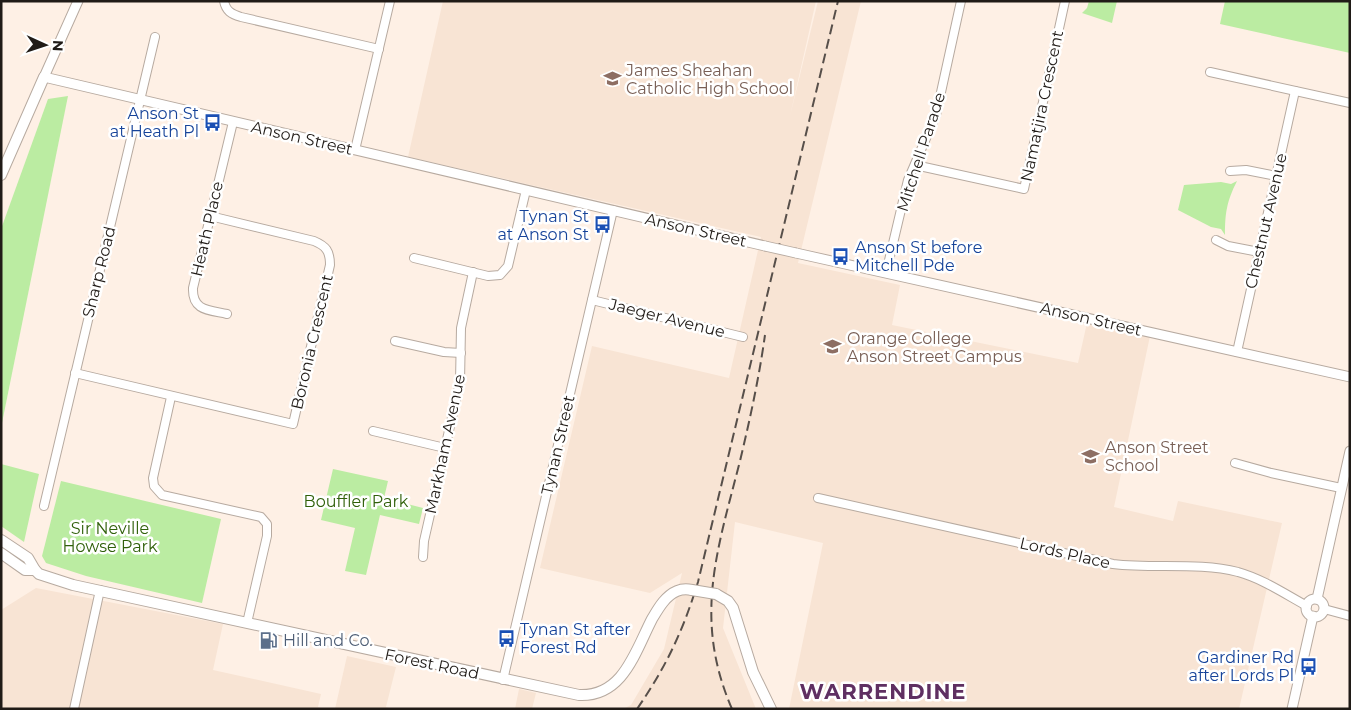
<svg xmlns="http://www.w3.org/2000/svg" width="1351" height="710" viewBox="0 0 1351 710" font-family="Montserrat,sans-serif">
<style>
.built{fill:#f8e4d4}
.green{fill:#bbeca2}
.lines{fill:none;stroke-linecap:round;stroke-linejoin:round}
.minor-casing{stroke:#b7aaa0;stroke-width:10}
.tertiary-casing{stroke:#b7aaa0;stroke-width:11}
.secondary-casing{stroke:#b7aaa0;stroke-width:12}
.minor{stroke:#fff;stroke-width:8}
.tertiary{stroke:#fff;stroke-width:9}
.secondary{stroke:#fff;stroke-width:10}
.rail{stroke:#574f4a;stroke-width:2;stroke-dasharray:10 5;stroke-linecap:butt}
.tertiary-bridge-casing{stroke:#b7aaa0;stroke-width:11;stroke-linecap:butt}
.secondary-bridge-casing{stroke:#b7aaa0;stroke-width:12;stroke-linecap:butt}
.tertiary-bridge{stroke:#fff;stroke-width:9}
.secondary-bridge{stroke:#fff;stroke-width:10}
.labels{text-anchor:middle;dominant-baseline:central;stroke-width:5;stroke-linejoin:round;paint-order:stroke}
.education-label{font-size:16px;fill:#785e54;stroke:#fff;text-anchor:start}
.street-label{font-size:16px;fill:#201b17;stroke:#fff}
.transit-label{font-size:16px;fill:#164399;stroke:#fff;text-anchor:end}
.park-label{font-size:16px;fill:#30600a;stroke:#fff}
.service-label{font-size:16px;fill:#4e5e75;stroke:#fff;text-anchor:start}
.district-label{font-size:21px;font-weight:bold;letter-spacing:1px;fill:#5f2f61;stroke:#fff}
</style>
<rect width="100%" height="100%" fill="#fef0e5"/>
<g class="built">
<polygon points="443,1 816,1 790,116 818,1 861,1 798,263 900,285 892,325 1078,363 1087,323 1150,336 1114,507 1173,521 1178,501 1282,523 1239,709 789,709 823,543 735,522 723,628 756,709 623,709 631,705 664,649 682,573 650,593 540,568 592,346 729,378 761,237 408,157"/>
<polygon points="36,588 223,624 213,670 321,694 318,707 324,709 1,709 1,610"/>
<polygon points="347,656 396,667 386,707 392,709 335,709"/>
<polygon points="519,689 536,693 532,709 515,709"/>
</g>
<g class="green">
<polygon points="1089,1 1117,1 1112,23 1082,13 1087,8"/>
<polygon points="1225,1 1350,1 1350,53 1220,24"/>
<polygon points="68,96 1,428 1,229 48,99"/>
<path d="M1237 181C1227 201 1225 212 1225 235L1221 229 1211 227 1178 210 1184 185 1221 182 1231 184Z"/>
<polygon points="1,464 39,474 24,542 1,526"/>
<polygon points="333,469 388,481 384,498 423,508 419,524 380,515 366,575 345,571 355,528 321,520"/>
<polygon points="61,481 221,519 202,603 86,576 46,563 42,556"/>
</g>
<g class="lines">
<defs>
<g id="minor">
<path d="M224 1C226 11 231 14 241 17L379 49"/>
<polyline points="1210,72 1350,103"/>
<polyline points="355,150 390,1"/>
<polyline points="915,165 1024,189 1065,1"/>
<polyline points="1230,171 1246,170 1276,176"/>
<polyline points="1216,240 1228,246 1259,252"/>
<polyline points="414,258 488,276 500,275 508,266 526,190"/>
<polyline points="886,273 908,180 936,115 961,1"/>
<polyline points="592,300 743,337"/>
<path d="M227 314C209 310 192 311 193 288L233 122"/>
<polyline points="395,341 444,352 461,353"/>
<polyline points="1237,352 1295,91"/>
<path d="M75 373 293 424 330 265C330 251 326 246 314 241L210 216"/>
<polyline points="171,397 153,478 154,486 162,495 261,517 267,524 267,536 247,623"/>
<polyline points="373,431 445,448"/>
<polyline points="1235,463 1271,473 1341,488"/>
<path d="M818 498 1113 564C1154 569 1198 562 1238 572 1263 579 1285 594 1307 606"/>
<polyline points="44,506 155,37"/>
<polyline points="423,557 424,541 460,382 461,328 473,272"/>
<polyline points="1324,609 1350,616"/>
<polyline points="503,680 613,210"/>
<polyline points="74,709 100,590"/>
</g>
<g id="tertiary">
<polyline points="78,1 44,77 765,246"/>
<polyline points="796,253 1350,377"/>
<polyline points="1317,599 1350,451"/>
<circle cx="1315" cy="608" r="9"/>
<polyline points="1292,709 1313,616"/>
</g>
<g id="secondary">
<polyline points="1,175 44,77"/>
<path d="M1 540 28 558 35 570 39 574 73 585 579 695C623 697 635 652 652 619 658 609 665 596 677 591 682 589 687 589 692 590"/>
<polyline points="1,553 25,570 35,570"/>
<polyline points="716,594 728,601 733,608 753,672 771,709"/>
</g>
</defs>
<use href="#minor" class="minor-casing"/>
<use href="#tertiary" class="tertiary-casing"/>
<use href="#secondary" class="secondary-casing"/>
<use href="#minor" class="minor"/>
<use href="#tertiary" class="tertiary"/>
<use href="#secondary" class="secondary"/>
<g class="rail">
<path d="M637 709C666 667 683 631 698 582L838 1"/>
<path d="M732 709C693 619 717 551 740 461 750 419 759 378 765 335"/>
</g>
<defs>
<polyline id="tertiary-bridge" points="765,246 796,253"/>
<polyline id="secondary-bridge" points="692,590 716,594"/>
</defs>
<use href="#tertiary-bridge" class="tertiary-bridge-casing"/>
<use href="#secondary-bridge" class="secondary-bridge-casing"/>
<use href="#tertiary-bridge" class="tertiary-bridge"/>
<use href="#secondary-bridge" class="secondary-bridge"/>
</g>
<defs>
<symbol id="school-bare" viewBox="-9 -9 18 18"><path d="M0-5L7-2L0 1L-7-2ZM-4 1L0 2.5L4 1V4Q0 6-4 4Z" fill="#8d6e63" stroke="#fff" stroke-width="2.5" paint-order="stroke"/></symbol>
<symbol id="bus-bare" viewBox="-9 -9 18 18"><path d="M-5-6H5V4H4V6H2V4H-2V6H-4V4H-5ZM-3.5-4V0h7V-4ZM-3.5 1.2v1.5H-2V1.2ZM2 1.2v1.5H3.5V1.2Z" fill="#1a4fb4" stroke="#fff" stroke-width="2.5" paint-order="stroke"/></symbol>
<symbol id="university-bare" viewBox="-9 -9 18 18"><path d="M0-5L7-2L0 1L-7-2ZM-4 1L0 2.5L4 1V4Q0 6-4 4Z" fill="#8d6e63" stroke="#fff" stroke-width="2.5" paint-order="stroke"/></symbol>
<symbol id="fuel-bare" viewBox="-9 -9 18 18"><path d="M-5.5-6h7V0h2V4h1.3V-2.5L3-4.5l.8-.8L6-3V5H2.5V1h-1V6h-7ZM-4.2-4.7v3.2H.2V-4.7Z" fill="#5c6f8a" stroke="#fff" stroke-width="2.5" paint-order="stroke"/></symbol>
</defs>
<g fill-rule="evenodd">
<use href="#school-bare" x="600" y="66" width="25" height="25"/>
<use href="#bus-bare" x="200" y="110" width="25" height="25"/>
<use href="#bus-bare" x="590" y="212" width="25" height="25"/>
<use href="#bus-bare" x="828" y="244" width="25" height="25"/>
<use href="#university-bare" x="820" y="334" width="25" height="25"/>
<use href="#school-bare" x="1078" y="444" width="25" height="25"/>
<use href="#bus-bare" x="494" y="626" width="25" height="25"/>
<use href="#fuel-bare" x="256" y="628" width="25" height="25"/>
<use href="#bus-bare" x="1296" y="654" width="25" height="25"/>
</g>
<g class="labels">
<g class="education-label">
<text x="626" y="70">James Sheahan<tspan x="626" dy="18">Catholic High School</tspan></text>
<text x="847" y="338">Orange College<tspan x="847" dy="18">Anson Street Campus</tspan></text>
<text x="1105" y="447">Anson Street<tspan x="1105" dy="18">School</tspan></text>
</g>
<g class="street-label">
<text transform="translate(1042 106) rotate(-78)">Namatjira Crescent</text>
<text transform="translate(302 138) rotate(13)">Anson Street</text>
<text transform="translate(921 152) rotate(-72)">Mitchell Parade</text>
<text transform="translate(1266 221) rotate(-77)">Chestnut Avenue</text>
<text transform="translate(207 229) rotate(-77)">Heath Place</text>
<text transform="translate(696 230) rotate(13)">Anson Street</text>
<text transform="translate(99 272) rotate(-76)">Sharp Road</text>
<text transform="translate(667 318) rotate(14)">Jaeger Avenue</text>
<text transform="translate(1091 319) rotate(13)">Anson Street</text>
<text transform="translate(312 342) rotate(-77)">Boronia Crescent</text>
<text transform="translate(445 444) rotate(-78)">Markham Avenue</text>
<text transform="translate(558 445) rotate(-77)">Tynan Street</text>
<text transform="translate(1065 553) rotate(13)">Lords Place</text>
<text transform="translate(432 664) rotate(12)">Forest Road</text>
</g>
<g class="transit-label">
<text x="199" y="113">Anson St<tspan x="199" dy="18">at Heath Pl</tspan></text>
<text x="589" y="216">Tynan St<tspan x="589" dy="18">at Anson St</tspan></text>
<text x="855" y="247" text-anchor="start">Anson St before<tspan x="855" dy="18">Mitchell Pde</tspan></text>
<text x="520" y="629" text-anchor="start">Tynan St after<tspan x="520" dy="18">Forest Rd</tspan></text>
<text x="1294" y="657">Gardiner Rd<tspan x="1294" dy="18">after Lords Pl</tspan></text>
</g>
<g class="park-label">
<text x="356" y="501">Bouffler Park</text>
<text x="110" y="528">Sir Neville<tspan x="110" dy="18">Howse Park</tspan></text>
</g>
<g class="service-label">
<text x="283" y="640">Hill and Co.</text>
</g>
<g class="district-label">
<text x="883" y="691">WARRENDINE</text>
</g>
</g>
<rect width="1351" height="710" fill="none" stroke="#201b17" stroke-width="5"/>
<g transform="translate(45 45) rotate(93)" stroke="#ffffff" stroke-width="4" paint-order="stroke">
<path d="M0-4L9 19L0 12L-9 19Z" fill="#201b17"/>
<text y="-8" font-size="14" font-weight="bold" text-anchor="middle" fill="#201b17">N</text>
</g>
</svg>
